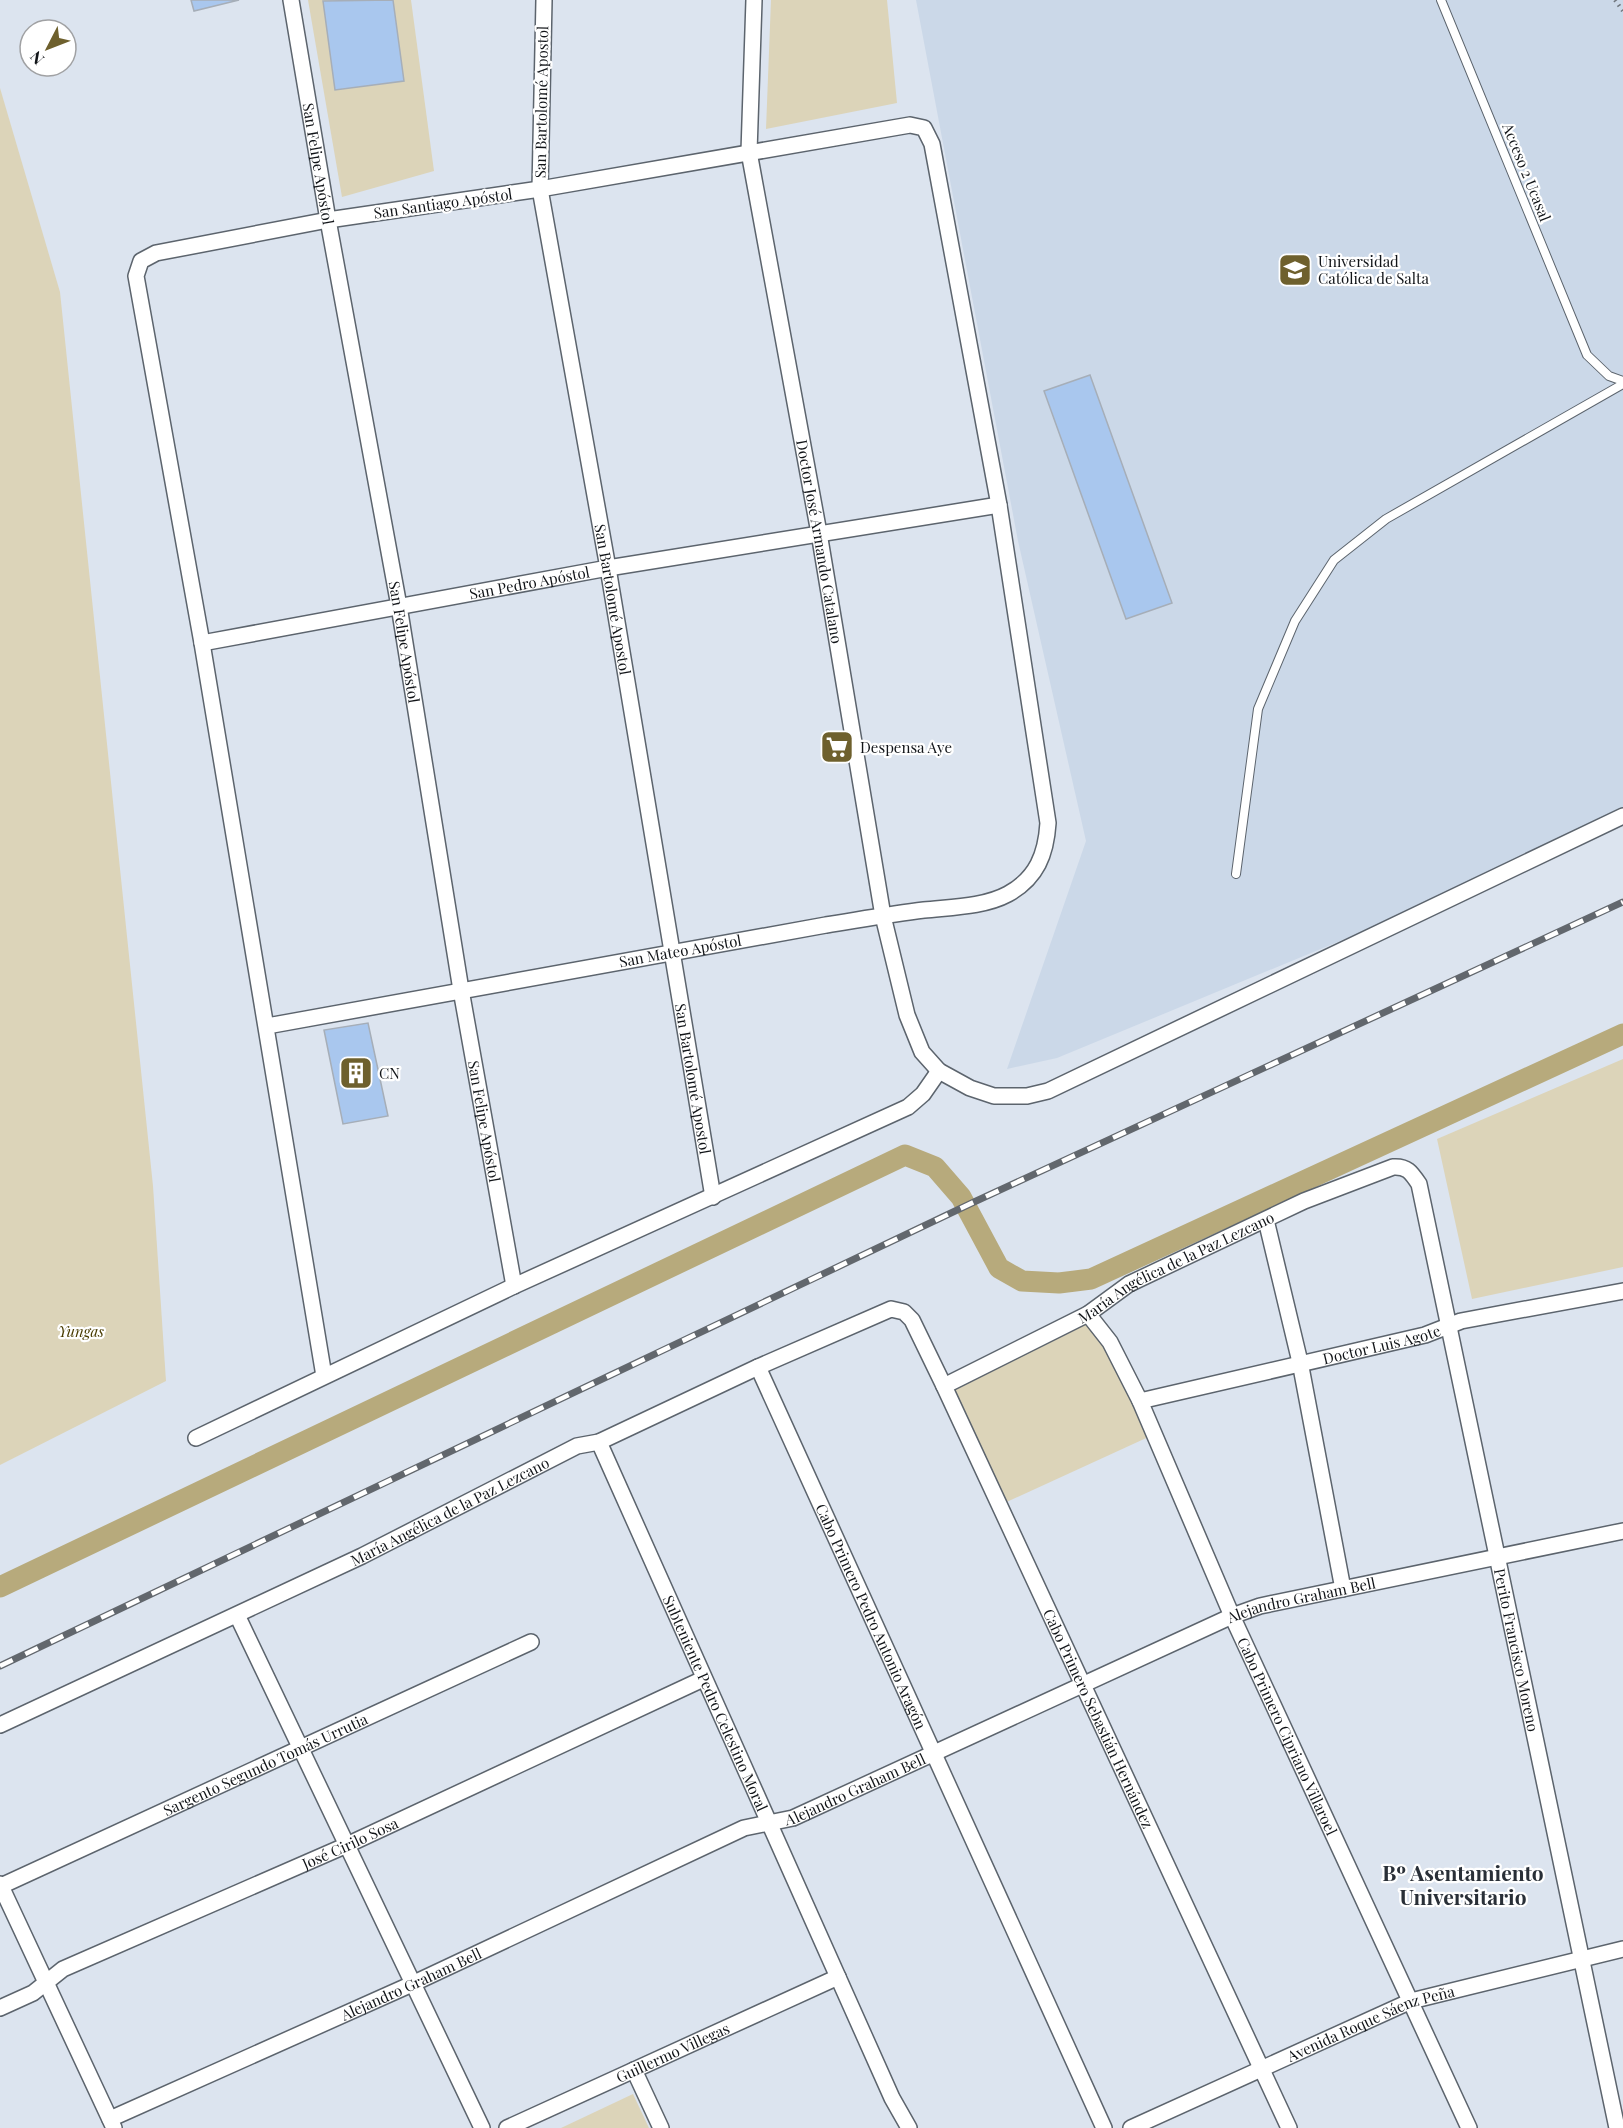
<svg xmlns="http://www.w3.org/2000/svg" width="1623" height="2128" viewBox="0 0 1623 2128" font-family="'Playfair Display',serif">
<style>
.built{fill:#cbd8e8}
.green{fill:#dcd4b9}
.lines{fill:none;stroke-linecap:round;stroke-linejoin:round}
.canal{stroke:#b7aa7c;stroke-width:21}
.building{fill:#a9c7ee;stroke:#a6aeb8;stroke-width:1.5}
.lane-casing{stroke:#5c646d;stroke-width:10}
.street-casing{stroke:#5c646d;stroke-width:18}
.path{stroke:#6f757c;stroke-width:4;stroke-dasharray:1.5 4.5;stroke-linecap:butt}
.lane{stroke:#fff;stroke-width:8}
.street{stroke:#fff;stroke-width:15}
.rail-casing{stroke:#62676d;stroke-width:7}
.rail{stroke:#fff;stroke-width:4.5;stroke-dasharray:14;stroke-linecap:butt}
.labels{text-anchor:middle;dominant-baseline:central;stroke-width:4.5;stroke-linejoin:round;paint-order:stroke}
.street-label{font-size:15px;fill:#111418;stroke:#fff}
.poi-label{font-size:15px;fill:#111418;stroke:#fff;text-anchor:start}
.park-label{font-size:15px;font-style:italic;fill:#483b00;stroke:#fff}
.district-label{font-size:21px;font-weight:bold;fill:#292f37;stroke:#fff}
</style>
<rect width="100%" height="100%" fill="#dce4ef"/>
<polygon class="built" points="916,0 1623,0 1623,824 1057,1058 1007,1069 1086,841 1018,541"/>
<g class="green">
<polygon points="308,0 411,0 434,171 342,197"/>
<polygon points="771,0 887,0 897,103 766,129"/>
<polygon points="0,88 60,292 153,1186 166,1381 0,1465"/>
<polygon points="1623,1059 1623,1267 1472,1299 1437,1139"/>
<polygon points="1088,1314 1155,1434 1000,1505 944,1386"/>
<polygon points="633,2094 649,2128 561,2128"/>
</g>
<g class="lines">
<polyline class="canal" points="0,1587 905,1155 935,1167 961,1197 999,1268 1022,1281 1059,1283 1091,1279 1623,1034"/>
</g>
<g class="building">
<polygon points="191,0 239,0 194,11"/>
<polygon points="393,0 404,81 335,90 323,1"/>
<polygon points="1090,375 1172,603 1126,619 1044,391"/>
<polygon points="368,1023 388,1116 343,1124 324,1030"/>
</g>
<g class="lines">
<defs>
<g id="lane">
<polyline points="1441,0 1587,355 1609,376 1623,381"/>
<polyline points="1236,874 1258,709 1295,621 1334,560 1386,519 1623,384"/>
</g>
<g id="street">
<path id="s1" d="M291 0 328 220 399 606 461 990 514 1286"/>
<path id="s2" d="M544 0 540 189 608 568 713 1197"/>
<path id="s3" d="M754 0 749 152 819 533 883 916 907 1015 922 1052 939 1071 970 1088 994 1096H1027L1048 1091 1623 816"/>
<path id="s4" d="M202 643 608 568 999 505"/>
<path id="s5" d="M267 1026C453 992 639 957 826 925 858 920 891 914 924 910 951 907 984 907 1008 894 1037 878 1046 854 1048 823L999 505 932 144 924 128 910 125 540 189 328 220 156 253 141 261 136 276 202 643 324 1376"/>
<polyline points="1266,1220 1300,1362 1343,1589"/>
<path id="s6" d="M1088 1314 1110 1342 1140 1401 1232 1616 1469 2128"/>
<path id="s7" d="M758 1367 1104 2128"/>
<path id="s8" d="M944 1386 1088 1314 1129 1284 1304 1201 1393 1167C1407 1166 1411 1172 1419 1184L1617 2128"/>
<path id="s9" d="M1140 1401 1425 1335 1461 1321 1623 1291"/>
<polyline points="196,1438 514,1286 908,1107 923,1094 939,1071"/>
<path id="s10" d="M599 1442 892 2098 909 2128"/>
<polyline points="237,1615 482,2128"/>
<path id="s11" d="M0 1725 362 1556 577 1446 599 1442 758 1367 891 1309 904 1312 912 1320 944 1386 1289 2128"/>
<polyline points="0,1884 114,2128"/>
<path id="s12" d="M1 1886 531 1642"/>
<path id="s13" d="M0 2008 33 1993 63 1969 347 1845 703 1679"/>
<polyline points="634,2070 661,2128"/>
<path id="s14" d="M110 2119 412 1984 744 1828 793 1818 1232 1616 1260 1606 1623 1531"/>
<path id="s15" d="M507 2128 838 1977"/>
<path id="s16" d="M1131 2128 1411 2001 1623 1949"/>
</g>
</defs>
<use href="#lane" class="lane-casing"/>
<use href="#street" class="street-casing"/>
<polyline class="path" points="1615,0 1623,11"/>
<use href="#lane" class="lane"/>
<use href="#street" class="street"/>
<defs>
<polyline id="rail" points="0,1666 974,1202 1623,902"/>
</defs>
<use href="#rail" class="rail-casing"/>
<use href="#rail" class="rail"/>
</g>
<defs>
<symbol id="university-square" viewBox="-11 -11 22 22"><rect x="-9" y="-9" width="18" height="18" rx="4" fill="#6e602d" stroke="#fff"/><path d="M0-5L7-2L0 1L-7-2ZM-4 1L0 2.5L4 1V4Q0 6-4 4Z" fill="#fff"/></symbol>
<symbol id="supermarket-square" viewBox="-11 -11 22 22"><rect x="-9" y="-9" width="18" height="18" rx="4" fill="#6e602d" stroke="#fff"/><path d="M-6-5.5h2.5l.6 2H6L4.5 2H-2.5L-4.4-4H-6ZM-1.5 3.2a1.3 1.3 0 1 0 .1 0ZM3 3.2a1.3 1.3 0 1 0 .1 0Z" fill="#fff"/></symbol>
<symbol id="building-square" viewBox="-11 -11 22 22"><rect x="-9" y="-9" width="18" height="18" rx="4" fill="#6e602d" stroke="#fff"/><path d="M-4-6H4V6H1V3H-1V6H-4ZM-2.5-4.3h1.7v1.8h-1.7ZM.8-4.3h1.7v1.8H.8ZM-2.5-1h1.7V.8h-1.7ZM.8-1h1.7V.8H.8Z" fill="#fff"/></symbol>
</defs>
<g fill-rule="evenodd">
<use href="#university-square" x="1276" y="251" width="38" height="38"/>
<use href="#supermarket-square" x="818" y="728" width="38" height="38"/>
<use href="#building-square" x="337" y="1054" width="38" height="38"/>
</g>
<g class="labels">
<g class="street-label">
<text transform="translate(541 102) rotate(-89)">San Bartolomé Apostol</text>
<text stroke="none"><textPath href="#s1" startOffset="166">San Felipe Apóstol</textPath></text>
<text transform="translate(1527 172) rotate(68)">Acceso 2 Ucasal</text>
<text transform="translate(443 203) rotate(-8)">San Santiago Apóstol</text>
<text stroke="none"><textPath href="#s3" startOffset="548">Doctor José Armando Catalano</textPath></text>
<text stroke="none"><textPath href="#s4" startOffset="333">San Pedro Apóstol</textPath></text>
<text stroke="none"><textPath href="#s2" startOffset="606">San Bartolomé Apostol</textPath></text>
<text stroke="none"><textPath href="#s1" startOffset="652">San Felipe Apóstol</textPath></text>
<text stroke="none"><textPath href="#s5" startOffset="420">San Mateo Apóstol</textPath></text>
<text stroke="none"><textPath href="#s2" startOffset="1092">San Bartolomé Apostol</textPath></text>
<text stroke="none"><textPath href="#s1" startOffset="1138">San Felipe Apóstol</textPath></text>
<text stroke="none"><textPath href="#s8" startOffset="261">María Angélica de la Paz Lezcano</textPath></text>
<text stroke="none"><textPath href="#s9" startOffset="248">Doctor Luis Agote</textPath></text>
<text stroke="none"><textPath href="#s11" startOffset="498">María Angélica de la Paz Lezcano</textPath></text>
<text stroke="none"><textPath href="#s14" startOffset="1302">Alejandro Graham Bell</textPath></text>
<text stroke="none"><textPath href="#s7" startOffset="274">Cabo Primero Pedro Antonio Aragón</textPath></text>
<text stroke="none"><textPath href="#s8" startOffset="1010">Perito Francisco Moreno</textPath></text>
<text stroke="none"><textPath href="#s10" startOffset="286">Subteniente Pedro Celestino Moral</textPath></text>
<text stroke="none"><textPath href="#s11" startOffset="1449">Cabo Primero Sebastián Hernández</textPath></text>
<text stroke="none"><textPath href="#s6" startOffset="468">Cabo Primero Cipriano Villaroel</textPath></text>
<text stroke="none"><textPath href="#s12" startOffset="291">Sargento Segundo Tomás Urrutia</textPath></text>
<text stroke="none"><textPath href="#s14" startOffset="816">Alejandro Graham Bell</textPath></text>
<text stroke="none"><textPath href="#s13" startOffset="388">José Cirilo Sosa</textPath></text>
<text stroke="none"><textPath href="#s14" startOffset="330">Alejandro Graham Bell</textPath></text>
<text stroke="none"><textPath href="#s16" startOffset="262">Avenida Roque Sáenz Peña</textPath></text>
<text stroke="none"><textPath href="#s15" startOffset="182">Guillermo Villegas</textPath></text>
</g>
<g class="poi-label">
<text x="1318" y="261">Universidad<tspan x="1318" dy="17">Católica de Salta</tspan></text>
<text x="860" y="747">Despensa Aye</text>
<text x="379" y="1073">CN</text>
</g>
<g class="park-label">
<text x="81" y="1331">Yungas</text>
</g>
<g class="district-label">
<text x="1463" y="1872">Bº Asentamiento<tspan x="1463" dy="24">Universitario</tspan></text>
</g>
</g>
<g transform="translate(48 48) rotate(228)"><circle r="28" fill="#ffffff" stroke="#a0a1a3" stroke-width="1.5"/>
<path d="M0-4.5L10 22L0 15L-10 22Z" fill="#6e602d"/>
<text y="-9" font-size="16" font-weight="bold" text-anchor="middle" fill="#111418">N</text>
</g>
</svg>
